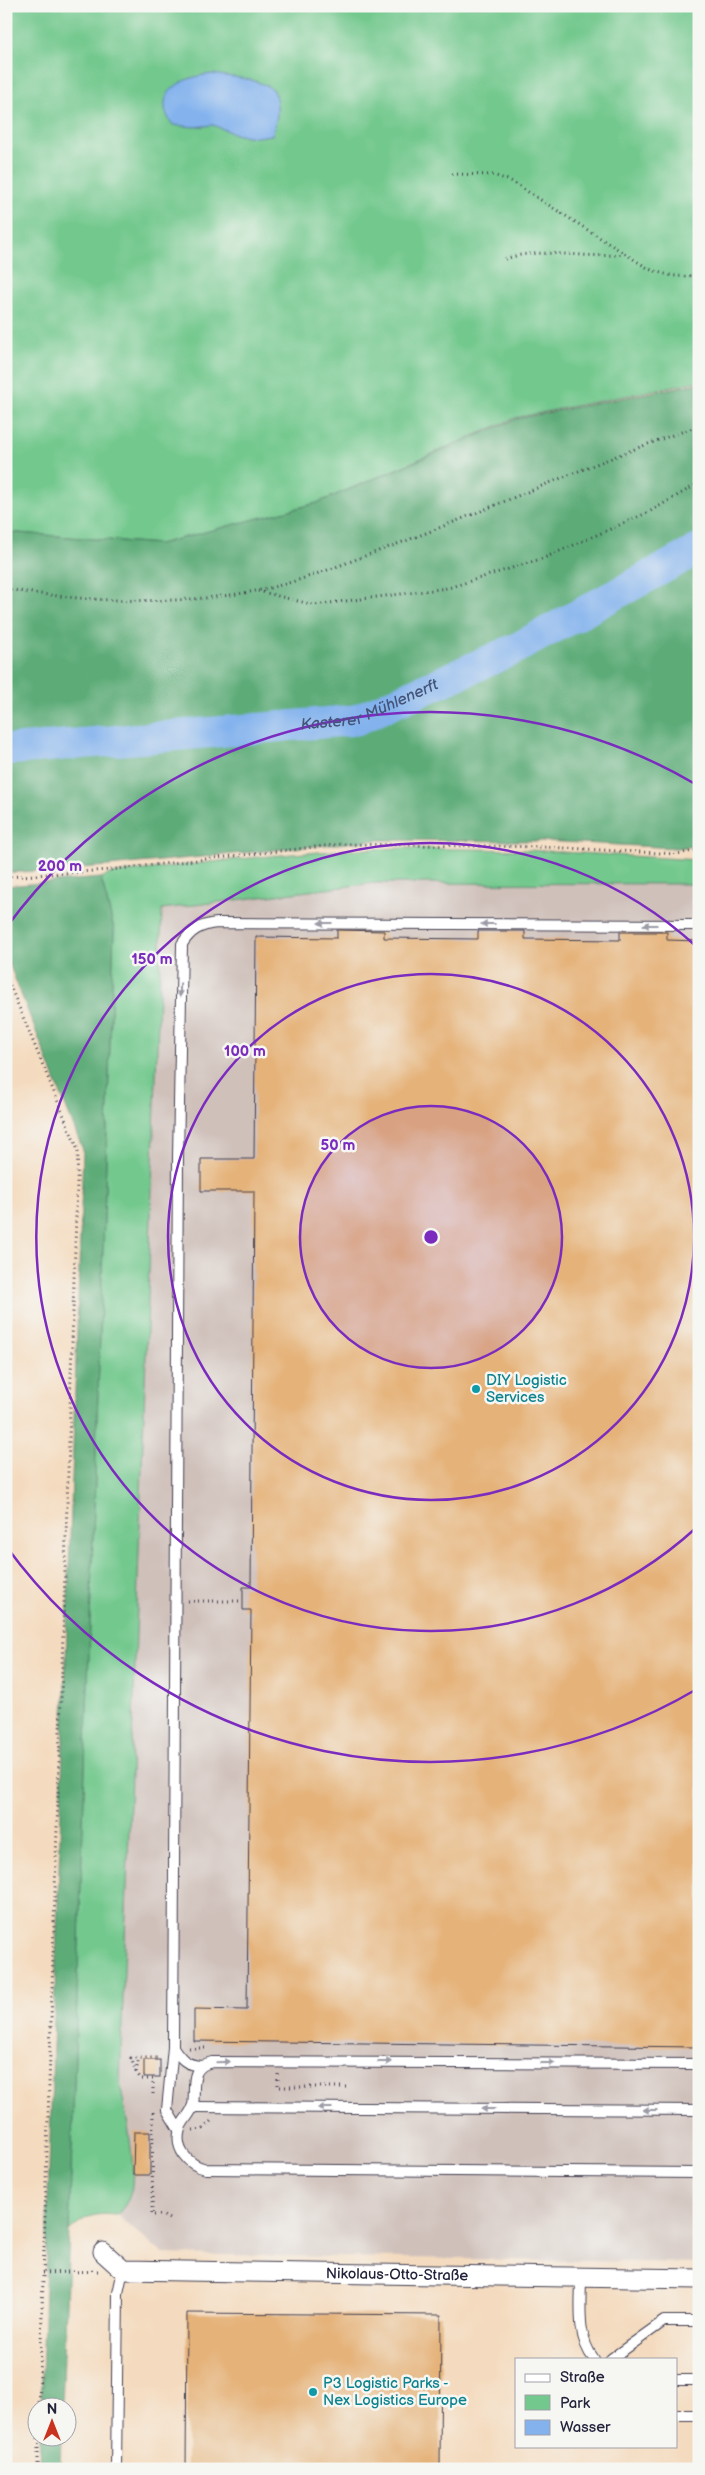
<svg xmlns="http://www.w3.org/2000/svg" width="705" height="2475" viewBox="0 0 705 2475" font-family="'Balsamiq Sans',sans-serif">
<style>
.industrial{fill:#cfc0ba}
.green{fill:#72c88d;stroke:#4a7564}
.forest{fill:#5dac78;stroke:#40675a}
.water{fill:#83b2ed;stroke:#526a94}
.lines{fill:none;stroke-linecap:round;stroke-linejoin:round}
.river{stroke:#83b2ed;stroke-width:31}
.building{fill:#e5b279}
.lane-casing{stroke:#423e4f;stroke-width:12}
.street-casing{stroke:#423e4f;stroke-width:21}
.path{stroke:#423e4f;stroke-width:3;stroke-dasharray:1 4;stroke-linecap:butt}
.lane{stroke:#fff;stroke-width:10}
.street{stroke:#fff;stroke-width:19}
.oneway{fill:#9c9ca7}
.ring{fill:none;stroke:#7b2cbf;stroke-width:2.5}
.culture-dot{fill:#0f9aa8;stroke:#f6f6f2;stroke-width:2}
.labels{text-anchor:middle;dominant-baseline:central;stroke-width:5;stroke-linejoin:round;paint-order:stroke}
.culture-label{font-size:15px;fill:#0d838f;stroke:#f6f6f2;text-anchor:start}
.street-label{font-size:15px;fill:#22223b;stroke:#f6f6f2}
.water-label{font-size:16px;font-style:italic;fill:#445479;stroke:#f6f6f2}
.centre{fill:#7b2cbf;stroke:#f6f6f2;stroke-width:2.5}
.ring-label{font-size:15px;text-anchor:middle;font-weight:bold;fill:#7b2cbf;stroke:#f6f6f2;stroke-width:5;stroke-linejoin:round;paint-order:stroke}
</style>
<rect width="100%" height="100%" fill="#f6f6f2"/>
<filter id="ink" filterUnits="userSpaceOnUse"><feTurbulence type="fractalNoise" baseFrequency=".02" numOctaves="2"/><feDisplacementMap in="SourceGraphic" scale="10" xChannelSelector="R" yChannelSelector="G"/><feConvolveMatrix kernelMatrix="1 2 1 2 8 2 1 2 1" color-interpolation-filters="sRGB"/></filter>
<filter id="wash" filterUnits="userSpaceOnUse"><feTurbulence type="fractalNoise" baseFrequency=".0096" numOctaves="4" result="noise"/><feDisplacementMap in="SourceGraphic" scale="20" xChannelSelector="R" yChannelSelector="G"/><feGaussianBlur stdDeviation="1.12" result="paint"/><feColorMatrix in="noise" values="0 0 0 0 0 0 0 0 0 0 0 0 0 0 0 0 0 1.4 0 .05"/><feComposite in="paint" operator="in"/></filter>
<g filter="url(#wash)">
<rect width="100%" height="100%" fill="#f4dbbf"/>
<polygon class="industrial" points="375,883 699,884 699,2263 162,2254 117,2215 126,2203 131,2190 130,2147 120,2082 162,909"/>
<g class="green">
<polygon points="6,6 699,6 699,381 515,418 317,503 159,544 6,532"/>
<path d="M403 848 528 850 699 860V884L375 883 162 909 120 2082C125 2110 137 2165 131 2191 129 2201 123 2208 117 2215 95 2213 86 2215 69 2231L114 929 101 878 110 874C208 862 305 850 403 848Z"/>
</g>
<g class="forest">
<polygon points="699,383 699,543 513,643 355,713 6,745 6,532 159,544 317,503 516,419"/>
<polygon points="699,561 698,846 676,848 543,841 378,840 108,866 6,873 6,753 358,723 517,654"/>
<polygon points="101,878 114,929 69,2231 62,2407 41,2408 83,1150 6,956 6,886"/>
<polygon points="40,2438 61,2438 60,2469 39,2469"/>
</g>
<path class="water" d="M214 74C238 79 251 76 274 90 279 106 278 119 272 135L257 137 238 135 213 125 195 127 173 125C148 92 186 75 214 74Z"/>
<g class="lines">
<path class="river" id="s1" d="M6 750 356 720 515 649 699 549"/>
</g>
<g id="blocks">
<g class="building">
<polygon points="337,930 384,931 384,938 478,939 478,931 525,931 525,939 620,940 620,932 667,932 667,940 699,941 699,2047 194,2041 194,2009 247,2010 251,1610 243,1610 243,1587 251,1587 254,1191 201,1191 201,1159 254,1159 256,937 337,938"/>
<rect x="144" y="2060" width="16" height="17"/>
<polygon points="134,2132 150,2132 150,2175 133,2175"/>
<polygon points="187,2313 441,2315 440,2469 186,2469"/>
</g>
</g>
</g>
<g filter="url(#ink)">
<use href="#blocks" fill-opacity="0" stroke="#423e4f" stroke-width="1"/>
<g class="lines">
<defs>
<g id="lane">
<path d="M173 2047C181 2059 186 2065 201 2066"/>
<path d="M699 2064 212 2062C188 2067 196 2087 193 2106 191 2114 182 2121 180 2129 174 2149 188 2165 206 2169L699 2173"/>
<polyline points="192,2107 699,2110"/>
<path d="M179 2130 167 2110 173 2047 178 1157 182 944C191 930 200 925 217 923L699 925"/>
<path d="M581 2277C581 2303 576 2337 594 2359"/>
<polyline points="611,2359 664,2321 699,2321"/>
<polyline points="676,2380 699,2380"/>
<polyline points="676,2415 699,2415"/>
<polyline points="116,2469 118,2293 123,2270"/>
</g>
<g id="street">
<path id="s2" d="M103 2252 123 2270 699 2279"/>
</g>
</defs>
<use href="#lane" class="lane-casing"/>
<use href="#street" class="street-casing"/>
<g class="path">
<path d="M452 174 493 175 511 181 649 269C666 275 680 279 699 274"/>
<path d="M505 259C543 246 583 260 623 254"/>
<path d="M6 589C85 602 176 606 255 591 298 583 340 565 381 550 488 511 591 462 699 426"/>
<polyline points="258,591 314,605 448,588 544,558 649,512 699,483"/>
<polyline points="6,877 108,870 342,844 546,847 677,854 699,850"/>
<polyline points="6,976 78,1150 39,2408"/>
<polyline points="188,1601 241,1601"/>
<polyline points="189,2048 208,2048"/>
<polyline points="136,2072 139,2058"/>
<polyline points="278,2074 278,2087 346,2087"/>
<polyline points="153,2094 153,2079 141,2079 136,2072 131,2058 160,2058"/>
<polyline points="153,2112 152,2215 162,2215 171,2220"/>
<polyline points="193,2130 203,2129 211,2121"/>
<polyline points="42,2273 99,2271"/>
<polyline points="38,2469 38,2438"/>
</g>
<use href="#lane" class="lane"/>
<use href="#street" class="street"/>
</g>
<defs><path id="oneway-solid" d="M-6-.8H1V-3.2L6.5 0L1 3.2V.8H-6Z" transform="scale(1.25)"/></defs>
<g class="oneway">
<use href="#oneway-solid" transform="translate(325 923) rotate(-180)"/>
<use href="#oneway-solid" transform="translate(488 924) rotate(-180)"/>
<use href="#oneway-solid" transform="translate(650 925) rotate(-180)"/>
<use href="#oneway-solid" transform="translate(180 990) rotate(91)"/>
<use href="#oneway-solid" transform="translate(223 2062) rotate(-1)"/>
<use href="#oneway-solid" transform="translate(385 2062)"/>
<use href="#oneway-solid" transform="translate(548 2063)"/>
<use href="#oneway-solid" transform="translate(325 2108) rotate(-180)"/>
<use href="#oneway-solid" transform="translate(488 2109) rotate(-180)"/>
<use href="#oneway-solid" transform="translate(650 2110) rotate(-180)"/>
</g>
</g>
<circle cx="431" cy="1237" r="131" fill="#7b2cbf" fill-opacity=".12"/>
<g class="ring">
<circle cx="431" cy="1237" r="131"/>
<circle cx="431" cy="1237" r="263"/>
<path d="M697 1527A394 394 0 1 1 697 947"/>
<path d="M697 1689A525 525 0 0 1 6 1546M6 928A525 525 0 0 1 697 785"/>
</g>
<g class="culture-dot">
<circle cx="476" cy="1389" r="5"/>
<circle cx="313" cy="2392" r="5"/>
</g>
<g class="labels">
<g class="culture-label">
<text x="486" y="1380">DIY Logistic<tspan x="486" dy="17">Services</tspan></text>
<text x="323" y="2383">P3 Logistic Parks -<tspan x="323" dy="17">Nex Logistics Europe</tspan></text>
</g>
<g class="street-label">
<text stroke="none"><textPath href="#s2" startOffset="301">Nikolaus-Otto-Straße</textPath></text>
</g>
<g class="water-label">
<text stroke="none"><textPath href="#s1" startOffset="368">Kasterer Mühlenerft</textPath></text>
</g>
</g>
<circle cx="431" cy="1237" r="8" class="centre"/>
<g class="ring-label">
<text x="60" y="871">200 m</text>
<text x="152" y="964">150 m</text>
<text x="245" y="1056">100 m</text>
<text x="338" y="1150">50 m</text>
</g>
<rect width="705" height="2475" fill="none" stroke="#f6f6f2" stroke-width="25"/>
<rect x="515" y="2358" width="162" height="90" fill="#f6f6f2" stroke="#a1a1a9"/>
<rect x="525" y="2374" width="25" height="8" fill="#ffffff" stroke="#a1a1a9"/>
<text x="560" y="2382" font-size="15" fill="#22223b">Straße</text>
<rect x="525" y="2395" width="25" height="15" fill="#72c88d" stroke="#a1a1a9"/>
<text x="560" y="2408" font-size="15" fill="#22223b">Park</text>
<rect x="525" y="2420" width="25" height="15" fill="#83b2ed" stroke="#a1a1a9"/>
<text x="560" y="2432" font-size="15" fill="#22223b">Wasser</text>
<g transform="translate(52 2422)"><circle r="24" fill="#f6f6f2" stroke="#a1a1a9"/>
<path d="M0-4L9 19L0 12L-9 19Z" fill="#c8321e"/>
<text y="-8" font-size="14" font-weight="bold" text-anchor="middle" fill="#22223b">N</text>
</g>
</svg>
